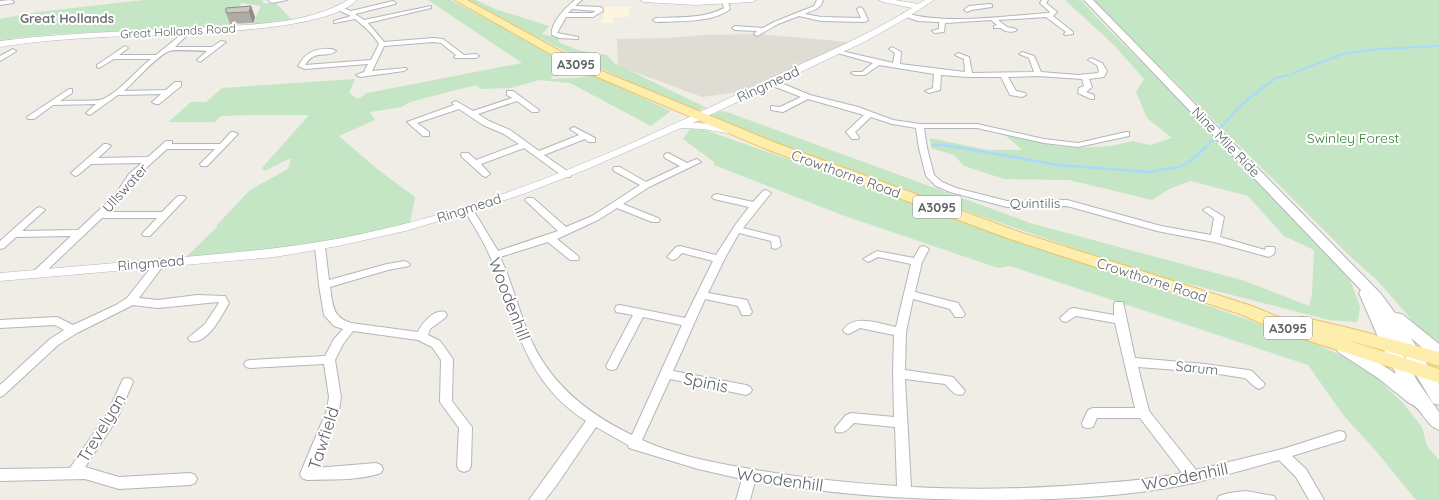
<svg xmlns="http://www.w3.org/2000/svg" width="1439" height="500" viewBox="0 0 1439 500" font-family="Quicksand,sans-serif">
<style>
.commercial{fill:#fdf5de}
.education{fill:#dfdcd4}
.green{fill:#c4e6c4}
.lines{fill:none;stroke-linecap:round;stroke-linejoin:round}
.stream-far1{stroke:#a9dafc;stroke-width:2}
.stream{stroke:#a9dafc;stroke-width:2.5}
.minor-casing{stroke:#b3b6ba;stroke-width:2}
.tertiary-casing{stroke:#b3b6ba;stroke-width:1}
.secondary-casing{stroke:#b2b6ba;stroke-width:2}
.primary-casing{stroke:#edc361;stroke-width:2}
.minor{fill:#fff;fill-rule:evenodd}
.tertiary{fill:#fff;fill-rule:evenodd}
.secondary{fill:#fff;fill-rule:evenodd}
.primary{fill:#fdeeae;fill-rule:evenodd}
.wall{fill:#afaca8}
.shaded-wall{fill:#8e8c88}
.building{fill:#cbc8c3;stroke:#8e8c88}
.labels{text-anchor:middle;dominant-baseline:central;stroke-width:4;stroke-linejoin:round;paint-order:stroke}
.far-street-label{font-size:12px;fill:#5e6266;stroke:#fff}
.far-neighbourhood-label{font-size:13px;font-weight:bold;fill:#6f7478;stroke:#fff}
.shield{fill:#fff;stroke:#8e9194;stroke-width:1}
.shield-label{font-size:13px;font-weight:bold;fill:#5e6266}
.street-label{font-size:14px;fill:#5e6266;stroke:#fff}
.park-label{font-size:14px;fill:#378339;stroke:#fff}
.near-street-label{font-size:17px;fill:#5e6266;stroke:#fff}
</style>
<rect width="100%" height="100%" fill="#efede6"/>
<polygon class="commercial" points="605,7 630,7 628,17 614,17 612,23 602,23"/>
<polygon class="education" points="757,34 849,42 740,92 702,97 618,66 617,39 668,38 704,35"/>
<g class="green">
<polygon points="144,0 263,0 263,3 276,3 291,19 252,25 261,6 241,3 235,19 230,26 57,34 16,38 0,42 0,19 37,12"/>
<path d="M428 0H451L582 70 574 74 550 77 552 79C564 78 582 79 591 74L671 111 651 126 570 83 539 80 511 88 481 89 476 85 410 102 402 107 370 112 375 120 339 136 377 169 415 197 410 223 348 238 265 250 186 257 217 227V225L250 190 288 169 291 158 264 171 262 168 309 115H253L221 116 215 122H168L191 102H206L222 88 355 79 349 93 358 99 367 93 522 63Z"/>
<path d="M465 0H476L495 9 549 26 542 34 558 38 560 43 581 51 607 55 614 63 707 108 695 111C616 78 541 39 465 0Z"/>
<polygon points="1065,0 1081,0 1100,21 1202,122 1350,280 1360,307 1358,320 1356,322 1329,320 1146,273 754,138 704,118 721,111 727,112 1030,223 1245,281 1309,306 1312,295 1314,250 1284,236 1248,196 1191,181 1171,188 1152,200 1069,180 1004,179 964,166 954,155 931,148 930,138 988,150 1022,150 1004,134 1056,146 1077,148 1111,146 1133,141 1150,145 1172,138 1147,118 1136,92 1144,79 1114,45"/>
<polygon points="1093,0 1439,0 1439,342 1420,332 1410,318 1377,280 1353,259"/>
<polygon points="690,129 705,130 1314,343 1364,366 1403,403 1422,427 1427,446 1439,460 1439,500 1416,500 1376,451 1344,416 1308,365 1010,266 998,268 842,215 714,165 714,162 683,139"/>
</g>
<g class="lines">
<g class="stream-far1">
<polyline points="1293,73 1343,54 1378,49 1439,46"/>
<polyline points="1264,87 1276,78 1288,75"/>
</g>
<g class="stream">
<polyline points="1225,123 1241,105 1265,86"/>
<polyline points="1221,127 1223,125"/>
<polyline points="933,145 944,145 1059,165 1147,172 1180,167 1190,161 1206,147"/>
<polyline points="1208,145 1212,140"/>
</g>
<defs>
<g id="minor">
<polygon points="11,0 14,2 13,3 0,5 0,1"/>
<polygon points="268,0 287,0 272,3"/>
<path d="M575 0H582L575 6 600 7 602 8 603 11 593 17H566L557 33 578 37V39L559 38 552 35C550 23 566 7 575 0ZM572 9 596 11 592 13H568Z"/>
<path d="M725 0 728 2 730 9C714 23 676 21 656 22L653 20 656 18C678 17 704 19 724 8L722 2Z"/>
<path d="M817 0H823C821 9 813 10 805 14L821 17 861 18 857 9 860 7 863 9 868 20 865 22 821 21 799 16 778 24 757 36 754 34 757 31 735 30 732 28 735 26 763 28 774 22 814 6Z"/>
<path d="M1042 0H1048L1046 3 1057 12 1053 16 1073 32V34L1065 35 1064 34 1066 32 1046 17 998 20 1007 27 1016 29 1017 30C1013 33 1004 32 1001 28H994V26L997 25 991 20 945 23 944 32 935 33 932 31 939 29V22L918 21 901 15 904 13C948 25 1004 16 1049 13L1050 12 1040 3Z"/>
<path d="M393 1 396 3 395 4 355 14 364 20 431 6V8L368 23 384 42 433 38 443 39 464 55 476 54 479 56 476 58H455L454 57 456 55 441 43 433 42 384 46 372 71 406 68 407 69 404 71 360 77 356 75 364 72 368 64 305 69 298 66C301 62 303 57 308 54 315 49 330 47 336 51 326 59 316 48 305 65L371 60 379 44C373 34 364 26 355 19L334 23V21L351 16 334 8 337 6 351 11Z"/>
<polygon points="990,4 992,5 992,7 971,10 967,12 964,10 969,6"/>
<path d="M188 29 191 31 175 47H212L221 41 226 42 200 62 197 60 207 51C200 51 175 49 169 51 154 58 137 80 124 91L166 90 175 82H181V86L159 104H156L152 102 161 94 118 95 90 115 86 113 96 104 53 105 34 119H28L27 117 69 89H72V93L60 101C69 100 97 102 103 99 121 91 135 71 151 59H114L99 68 97 67V65L125 46 128 48 119 55H156Z"/>
<polygon points="892,47 901,52 900,64 965,72 964,59 955,55 958,53 969,57 972,73 1034,72 1029,58 1019,54 1022,52 1034,56 1041,72 1078,75 1098,73 1099,71 1097,65 1088,60 1091,58 1102,63 1107,71 1104,77 1089,79 1092,87 1086,92 1094,95 1094,99 1091,99 1078,93 1079,88 1084,86 1082,79 1038,76 1008,77 1016,91 1025,93 1026,95 1022,97 1010,95 1001,77 969,77 941,75 940,90 929,93 925,91 933,88 934,74 879,65 865,75 855,75 851,73 853,72 862,72 873,63 834,52 837,50 893,63 895,53 889,49"/>
<polygon points="13,49 16,51 15,52 0,61 0,56"/>
<polygon points="768,80 774,80 810,95 858,107 893,120 920,124 977,124 1044,139 1078,143 1126,132 1129,132 1129,136 1078,147 1044,143 977,128 924,128 927,148 934,175 942,182 956,188 1007,201 1067,200 1161,226 1211,235 1214,218 1203,210 1208,207 1224,217 1220,237 1265,250 1266,247 1274,247 1275,249 1274,254 1269,257 1214,242 1157,231 1067,206 1007,207 950,192 936,186 926,176 919,148 916,128 892,124 871,117 855,132 859,137 858,139 852,139 846,132 864,115 808,99 783,112 771,110 771,106 780,107 801,97 768,84"/>
<polygon points="507,91 513,91 539,110 538,112 532,112 517,101 478,114 489,121 510,130 539,151 579,135 570,129 574,127 595,138 595,142 589,142 585,139 544,155 570,173 571,175 570,177 564,177 524,148 481,164 490,174 486,177 483,176 462,157 461,155 462,153 468,153 476,160 519,144 504,134 483,125 459,109 417,123 429,132 429,136 423,136 407,122 454,105 452,103 456,101 473,111 512,98 507,95"/>
<polygon points="231,132 234,132 238,134 207,166 201,166 200,164 215,149 167,149 135,178 121,199 108,212 162,212 178,196 184,196 186,198 184,200 150,236 144,236 142,234 157,218 102,218 42,275 38,276 33,273 34,271 71,236 16,237 4,248 0,249 0,241 37,208 40,207 45,210 22,231 78,230 115,195 129,174 142,163 91,164 78,175 75,176 71,173 104,144 107,144 111,146 98,158 148,157 166,141 172,141 172,144 220,144"/>
<path d="M668 153 687 163 697 159 701 162 649 187 623 204 658 218 660 220 658 222H652L617 208 598 220 557 239 578 256 579 258 578 260H570L548 242 500 257C512 282 518 309 529 335 548 382 586 413 632 435L682 325 643 317 616 369 612 370 608 369 606 366 633 315 616 312 615 309 616 306 620 305 685 318 713 261 682 253 676 259 672 260 667 257 676 247 680 246 716 255 736 224 749 207 714 199 712 197 714 195 717 194 753 202 763 191 766 190 771 193 743 228 779 237 781 246 776 249 772 248 771 241 739 233 725 258 708 293 747 300 752 312 750 315H742L738 306 705 299 673 371 746 385 750 387 752 390 750 393 746 395 670 379 642 440C674 455 711 462 745 468 795 477 846 483 897 486L895 427 854 423C848 429 845 434 836 432L835 428 846 415 851 413 894 417 893 374 894 335 860 328 849 334 845 333 843 330C854 313 880 324 896 327L911 264 878 257 868 262 863 259 877 251 914 258 920 247 924 246 929 249 922 262 915 292 958 303 965 314 963 317H955L950 309 913 299 906 332 905 370 953 377 965 391 963 394C955 397 951 390 945 384L905 379 911 487C975 490 1039 489 1103 483 1129 481 1156 479 1182 473L1140 418H1097L1093 427 1088 428 1083 427 1082 423 1088 410 1093 408H1135L1115 323 1076 316 1066 322 1062 321 1060 318 1070 309 1074 308 1114 315V305L1115 302H1123L1135 358 1205 364 1248 370 1252 371 1265 384 1263 387 1259 389 1255 387 1245 378 1205 372 1138 367 1149 411 1196 470 1286 448 1339 431 1344 432 1346 436 1344 440 1292 456 1306 469 1324 500H1309L1296 477 1279 460C1246 469 1213 479 1179 486 1118 497 1055 500 993 500 913 500 834 495 755 481L750 500H736L742 479 698 469 629 448 628 445 596 427 556 486 545 500H529L586 421C528 384 517 329 495 269 488 248 476 229 464 210L466 208H472L498 251 558 231 527 202 525 200 527 198H533L566 227 592 216 640 185 614 171 613 169 614 167H620L646 182 680 166 665 158 664 156 665 154Z"/>
<path d="M320 244 325 247 329 280 387 264 405 261 410 264 409 266 388 270 330 287C333 305 332 317 351 323L418 332C422 323 434 309 445 312L447 315 445 318 430 329 428 335 440 341 453 359 452 401 472 427 471 466 469 470 464 472 459 470 457 466 459 428 440 402 441 360 432 347 418 340 353 331 343 344 335 360 341 397 339 410 316 468 376 463 381 465 383 469 381 473C358 481 331 479 307 480L302 478 300 474 327 410 329 397 324 364 250 368 246 367 244 364 246 361 250 360 325 356 334 339 343 329 334 326 324 315 319 285 315 247Z"/>
<path d="M161 259 166 262 139 298 158 300 197 295 225 296 229 303C222 315 207 346 190 341L188 338 205 324 219 303 218 302 158 308 133 305 77 333 58 345 4 395 0 397V385L50 339 64 330 55 325 0 328V320L57 317 73 325 116 305 127 298 157 260Z"/>
<polygon points="127,378 131,379 133,382 117,419 85,467 119,477 190,473 195,475 197,479 195,483 190,485 119,489 85,479 0,481 0,469 70,468 107,414 123,379"/>
<polygon points="1246,491 1274,496 1276,500 1217,500 1219,496 1229,493"/>
</g>
<g id="tertiary">
<path d="M348 0H357C324 35 157 34 105 37 70 39 35 41 0 47V41L34 37C93 32 152 30 211 27 257 24 307 24 348 0Z"/>
<polygon points="640,0 756,0 752,2 695,5 644,2"/>
<path d="M879 0H895L918 4 925 0H934L905 19 866 41 693 123C702 123 732 124 738 131L737 133 733 134 703 129 681 128 585 170 526 193 466 213 405 231 338 246 275 257 0 281V273C58 268 115 263 173 258 228 253 282 249 336 239 485 212 626 148 761 83 812 58 864 38 912 8L883 2Z"/>
</g>
<path id="secondary" d="M1084 0H1093L1381 294 1395 313 1402 314 1439 344V359L1433 357 1411 338 1439 384V405L1433 403 1395 340 1416 379 1439 412V430C1425 425 1422 407 1409 403L1378 378 1338 352 1336 348 1338 344 1344 342 1350 344 1396 374 1382 346 1359 293 1361 290Z"/>
<polygon id="primary" points="455,0 467,0 580,62 776,143 1022,233 1252,306 1293,323 1296,319 1302,317 1353,329 1439,352 1439,366 1344,339 1439,369 1439,383 1279,331 1240,314 1010,239 766,149 572,66"/>
</defs>
<use href="#minor" class="minor-casing"/>
<use href="#tertiary" class="tertiary-casing"/>
<use href="#secondary" class="secondary-casing"/>
<use href="#primary" class="primary-casing"/>
<use href="#minor" class="minor"/>
<use href="#tertiary" class="tertiary"/>
<use href="#secondary" class="secondary"/>
<use href="#primary" class="primary"/>
</g>
<polygon class="wall" points="251,6 255,17 253,23 230,24 226,13"/>
<polygon class="shaded-wall" points="251,6 255,17 253,23 249,12"/>
<polygon class="building" points="251,6 249,12 226,13 226,8"/>
<g class="labels">
<g class="far-street-label">
<text transform="translate(178 31) rotate(-3)">Great Hollands Road</text>
</g>
<g class="far-neighbourhood-label">
<text x="67" y="18">Great Hollands</text>
</g>
<g class="shield">
<rect x="552" y="53" width="48" height="22" rx="3"/>
<rect x="913" y="196" width="48" height="22" rx="3"/>
<rect x="1264" y="317" width="48" height="22" rx="3"/>
</g>
<g class="shield-label">
<text x="576" y="64">A3095</text>
<text x="937" y="207">A3095</text>
<text x="1288" y="328">A3095</text>
</g>
<g class="street-label">
<text transform="translate(768 84) rotate(-25)">Ringmead</text>
<text transform="translate(1226 142) rotate(46)">Nine Mile Ride</text>
<text transform="translate(846 174) rotate(20)">Crowthorne Road</text>
<text transform="translate(125 188) rotate(-48)">Ullswater</text>
<text x="1035" y="203">Quintilis</text>
<text transform="translate(469 208) rotate(-18)">Ringmead</text>
<text transform="translate(151 263) rotate(-5)">Ringmead</text>
<text transform="translate(1152 280) rotate(18)">Crowthorne Road</text>
<text transform="translate(1197 368) rotate(6)">Sarum</text>
</g>
<g class="park-label">
<text x="1353" y="138">Swinley Forest</text>
</g>
<g class="near-street-label">
<text transform="translate(510 299) rotate(69)">Woodenhill</text>
<text transform="translate(706 382) rotate(11)">Spinis</text>
<text transform="translate(101 428) rotate(-59)">Trevelyan</text>
<text transform="translate(323 438) rotate(-72)">Tawfield</text>
<text transform="translate(1185 476) rotate(-11)">Woodenhill</text>
<text transform="translate(780 479) rotate(8)">Woodenhill</text>
</g>
</g>
</svg>
